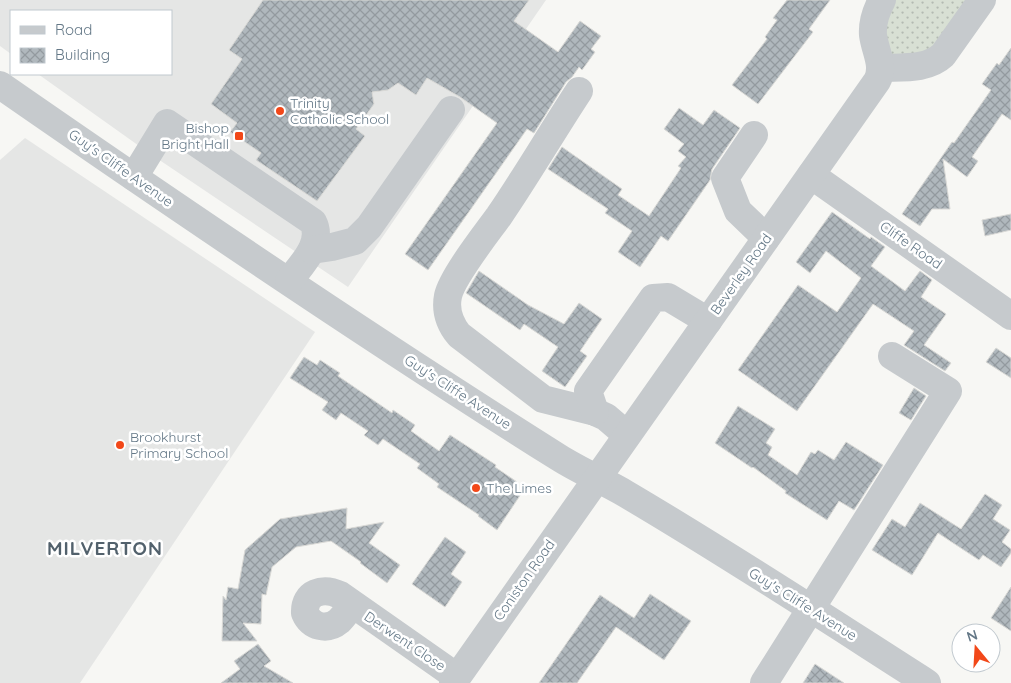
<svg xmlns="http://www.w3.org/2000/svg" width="1011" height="683" viewBox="0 0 1011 683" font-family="Quicksand,sans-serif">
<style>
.built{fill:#e5e6e5}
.grass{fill:url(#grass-dots)}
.building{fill:url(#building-cross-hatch);stroke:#d9d9d6}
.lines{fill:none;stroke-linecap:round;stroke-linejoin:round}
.minor{stroke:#c6cacd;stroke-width:28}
.poi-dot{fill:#f24819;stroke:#fff;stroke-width:2}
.labels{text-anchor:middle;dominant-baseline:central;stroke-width:5;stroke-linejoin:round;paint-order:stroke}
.poi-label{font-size:14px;fill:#647887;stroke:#fff;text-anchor:start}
.street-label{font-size:14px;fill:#647887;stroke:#fff}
.district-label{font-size:19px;font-weight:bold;letter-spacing:1px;fill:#52616c;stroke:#fff}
</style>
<defs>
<pattern id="grass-dots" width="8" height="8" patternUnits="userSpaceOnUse" patternTransform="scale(1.25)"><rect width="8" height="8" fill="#d8e0d4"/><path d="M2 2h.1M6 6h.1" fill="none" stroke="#b3bab2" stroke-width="1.8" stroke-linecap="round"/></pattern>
<pattern id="building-cross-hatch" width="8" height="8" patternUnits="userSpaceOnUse" patternTransform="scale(1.25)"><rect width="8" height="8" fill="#b0b8bd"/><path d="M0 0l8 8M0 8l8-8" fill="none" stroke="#939a9f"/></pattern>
</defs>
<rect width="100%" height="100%" fill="#f7f7f4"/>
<g class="built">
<polygon points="0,0 546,0 348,287 149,153 38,74 171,74 171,11 11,11 11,54 0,46"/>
<polygon points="25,138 315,332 80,683 0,683 0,160"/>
</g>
<polygon class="grass" points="895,0 971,0 933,53 890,55 883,24"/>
<g class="building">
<polygon points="263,0 529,0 514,21 558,52 580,21 601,36 591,49 595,52 582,70 579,67 572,77 566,82 534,133 527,129 428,270 405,254 497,123 460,97 427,78 416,95 398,83 388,90 372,92 374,104 356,129 365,136 317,201 256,160 261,153 230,132 237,123 211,104 242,59 229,50"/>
<polygon points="787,0 830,0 809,29 813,32 758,104 732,85 767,39 765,37 777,20 773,18"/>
<polygon points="1011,48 1011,120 1002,114 972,157 978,161 967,177 943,159 950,209 932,209 920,226 902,214 952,142 954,143 991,90 982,84 997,63 999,65"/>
<polygon points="679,108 703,125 714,110 740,128 712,169 710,180 668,241 661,236 640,267 618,252 632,231 605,213 608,209 548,169 562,147 622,189 618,195 649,216 681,168 678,166 686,157 678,151 684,144 664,129"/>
<polygon points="832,212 870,239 871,237 885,247 871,266 905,291 920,271 932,280 921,297 946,314 924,345 951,363 945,371 904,345 914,331 873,304 797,411 738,370 798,285 837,312 861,278 826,251 810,273 796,262"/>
<polygon points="1011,214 1011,230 985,236 982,220"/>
<polygon points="479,271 528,305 564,324 579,303 602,319 580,351 587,356 565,387 542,371 558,347 524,324 520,330 466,293"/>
<polygon points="996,348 1011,358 1011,378 986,362"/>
<polygon points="304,357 317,365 320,360 340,373 338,376 392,413 393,410 415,425 411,431 439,451 450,435 496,465 495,467 517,482 513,489 521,494 497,530 478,516 479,515 437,487 439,484 417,468 420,464 383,439 378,445 364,435 368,431 341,413 336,420 322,410 328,402 290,378"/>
<polygon points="914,388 926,396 911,420 899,413"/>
<polygon points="738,406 775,429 766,443 772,447 768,455 797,475 811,452 815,454 818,450 834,460 846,442 883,465 854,510 839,501 827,520 785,493 786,491 753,467 752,468 715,443"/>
<polygon points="985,494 1002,505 993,519 1010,530 1002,542 1011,549 1011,553 1001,567 983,555 979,560 938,533 912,575 872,550 892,519 905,527 920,503 961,529"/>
<polygon points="347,508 346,529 384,522 369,543 400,565 387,583 360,563 361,562 331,541 296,547 272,567 266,595 262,594 261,624 243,623 257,641 222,641 223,596 226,600 228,587 238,589 245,550 280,519"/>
<polygon points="445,537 466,552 451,574 462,582 445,607 412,584"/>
<polygon points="1011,587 1011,631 991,618"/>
<polygon points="650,594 691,621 664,660 616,627 577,683 539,683 600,595 634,618"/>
<polygon points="258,644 271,661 264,666 293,683 221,683 240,669 234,661"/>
<polygon points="815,664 844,683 803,683"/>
</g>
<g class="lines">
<g class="minor">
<path d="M881 68C902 67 927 70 943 55L982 0"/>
<path d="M0 85C183 212 369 338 558 457 580 471 604 481 626 494 728 554 827 619 927 683"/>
<path d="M579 91C552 132 527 175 499 216 486 234 452 277 448 296 445 311 450 324 459 335L543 399 595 412 606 417 627 435"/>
<polyline points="754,135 725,178 738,211 766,238"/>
<polyline points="811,175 1011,316"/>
<path d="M134 177 167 123 313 222C324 243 301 265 289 281"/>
<polyline points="312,250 332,247 355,241 369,227 451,110"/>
<polyline points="595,412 588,391 653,298 668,297 708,321"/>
<path d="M352 605C348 610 344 616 339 621 327 631 311 627 305 613 304 592 323 587 340 595L457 677"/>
<path d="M453 683 877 81C885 66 875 51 873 35 872 22 876 11 882 0"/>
<polyline points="764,683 948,391 892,356"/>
</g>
</g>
<g class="poi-dot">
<circle cx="280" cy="111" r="5"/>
<rect x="234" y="131" width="10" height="10" rx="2.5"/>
<circle cx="120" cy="445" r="5"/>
<circle cx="476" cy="488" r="5"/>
</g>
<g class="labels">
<g class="poi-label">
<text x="290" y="103">Trinity<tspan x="290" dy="16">Catholic School</tspan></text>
<text x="229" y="128" text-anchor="end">Bishop<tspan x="229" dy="16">Bright Hall</tspan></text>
<text x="130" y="437">Brookhurst<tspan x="130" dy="16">Primary School</tspan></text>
<text x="486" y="488">The Limes</text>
</g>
<g class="street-label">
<text transform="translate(121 168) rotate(35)">Guy's Cliffe Avenue</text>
<text transform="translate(911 245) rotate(35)">Cliffe Road</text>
<text transform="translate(741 274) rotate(-55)">Beverley Road</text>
<text transform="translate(458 392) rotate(33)">Guy's Cliffe Avenue</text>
<text transform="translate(524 580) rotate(-55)">Coniston Road</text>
<text transform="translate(803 604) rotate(32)">Guy's Cliffe Avenue</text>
<text transform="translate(405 641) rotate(34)">Derwent Close</text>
</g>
<g class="district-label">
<text x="105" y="548">MILVERTON</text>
</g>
</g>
<rect x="10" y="10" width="162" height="65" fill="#ffffff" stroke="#c1c9cf"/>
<rect x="20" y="26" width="25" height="8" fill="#c6cacd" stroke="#c1c9cf"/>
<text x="55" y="35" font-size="15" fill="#647887">Road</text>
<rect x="20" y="48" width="25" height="15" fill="url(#building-cross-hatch)" stroke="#c1c9cf"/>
<text x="55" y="60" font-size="15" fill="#647887">Building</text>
<g transform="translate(976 648) rotate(342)"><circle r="24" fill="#ffffff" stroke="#c1c9cf"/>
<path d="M0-4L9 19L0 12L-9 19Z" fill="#f24819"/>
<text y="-8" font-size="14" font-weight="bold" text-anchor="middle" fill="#647887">N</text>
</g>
</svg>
